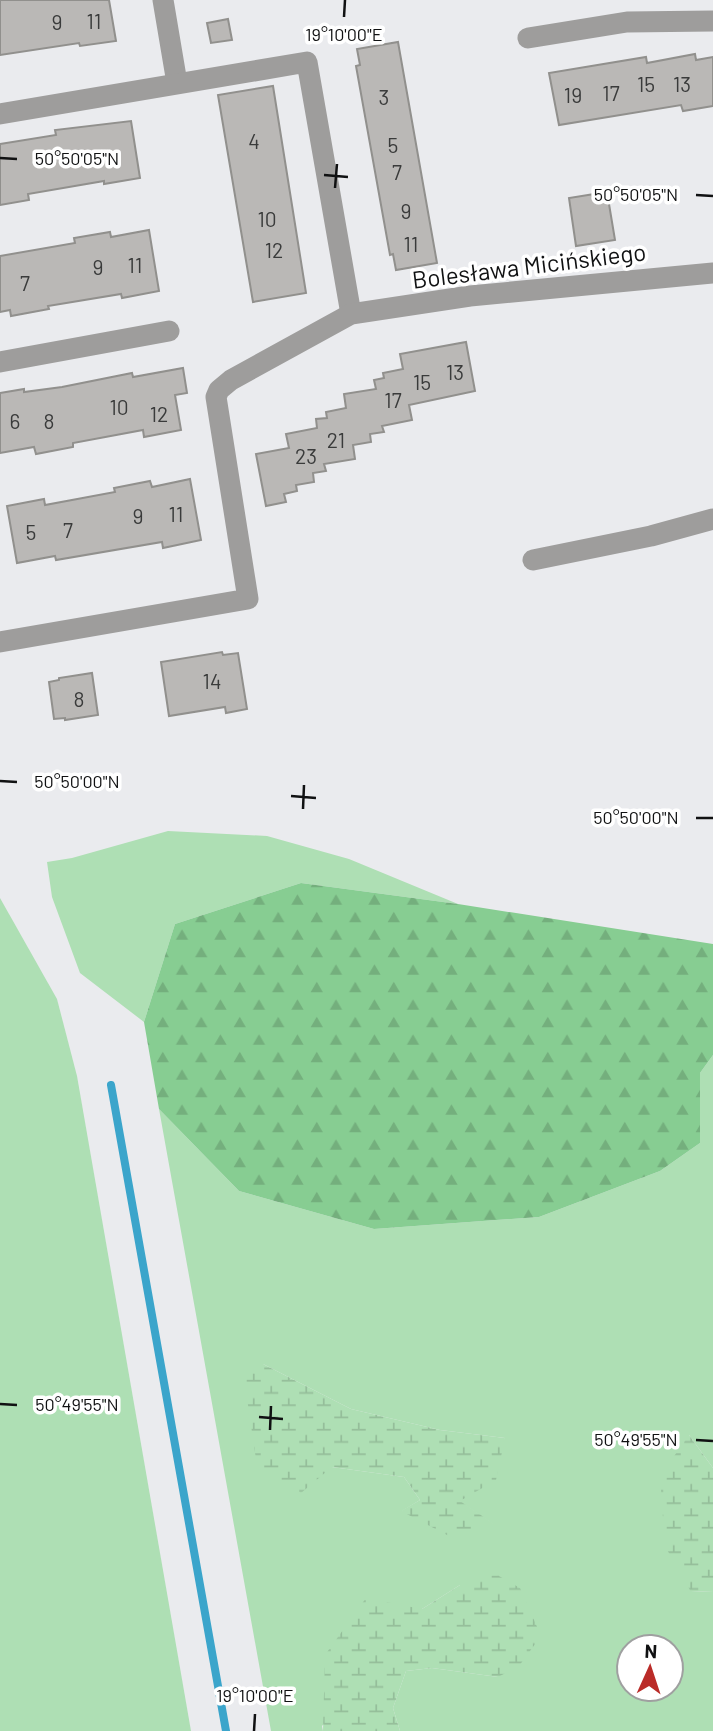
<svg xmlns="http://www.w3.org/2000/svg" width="713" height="1731" viewBox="0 0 713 1731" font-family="Barlow,sans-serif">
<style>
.green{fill:#aedfb4;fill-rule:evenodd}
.forest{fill:url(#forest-firs)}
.wetland{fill:url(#wetland-marsh)}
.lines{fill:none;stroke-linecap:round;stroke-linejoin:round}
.stream{stroke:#3ba5cb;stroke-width:8}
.building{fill:#bab8b6;stroke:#91908d;stroke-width:2}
.minor{stroke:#9e9d9c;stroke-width:21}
.ticks{fill:none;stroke:#101112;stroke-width:2.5}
.labels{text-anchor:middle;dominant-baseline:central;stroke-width:7;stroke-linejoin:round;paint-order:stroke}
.number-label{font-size:21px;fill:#3a3b3b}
.street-label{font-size:24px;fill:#101112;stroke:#fff}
.ticks-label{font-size:18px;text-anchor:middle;fill:#101112;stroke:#fff;stroke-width:7;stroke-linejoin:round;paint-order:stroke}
</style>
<defs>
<pattern id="forest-firs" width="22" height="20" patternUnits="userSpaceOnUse" patternTransform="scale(1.75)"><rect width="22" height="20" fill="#87cd92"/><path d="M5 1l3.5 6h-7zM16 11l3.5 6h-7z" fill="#74af7d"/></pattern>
<pattern id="wetland-marsh" width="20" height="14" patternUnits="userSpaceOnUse" patternTransform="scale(1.75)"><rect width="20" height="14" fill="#aedfb4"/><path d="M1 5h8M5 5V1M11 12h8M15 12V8" fill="none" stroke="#95be9a"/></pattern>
</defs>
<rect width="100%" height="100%" fill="#eaebee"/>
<g class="green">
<polygon points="168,831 267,836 349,859 458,904 301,883 175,924 144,1022 80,973 52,897 47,862 72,858"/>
<polygon points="0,898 57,999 77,1076 191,1731 0,1731"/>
<path d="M713 1055V1468L689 1435 691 1592 713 1591V1731H400L393 1708 406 1671 432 1668 498 1677 460 1585 422 1609 322 1726 323 1731H271L159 1109 239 1191 374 1229 539 1217 660 1171 700 1143V1073ZM263 1364 351 1409 440 1430 505 1438 459 1501 493 1524 402 1511 420 1500 404 1477 332 1467ZM629 1647H671V1689H629Z"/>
</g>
<polygon class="forest" points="301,883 458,904 713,944 713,1055 700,1073 700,1143 660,1171 539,1217 374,1229 239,1191 159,1109 144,1022 175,924"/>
<g class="wetland">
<polygon points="263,1364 351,1409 440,1430 505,1438 496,1480 460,1501 494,1524 449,1536 401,1511 420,1500 404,1477 332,1467 301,1493 257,1466 244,1378"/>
<polygon points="689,1435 713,1468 713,1591 691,1592 665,1546 660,1476"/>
<polygon points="490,1571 520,1588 541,1636 519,1666 498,1677 432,1668 406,1671 393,1708 400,1731 323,1731 325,1655 366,1598 422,1609 460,1585"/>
</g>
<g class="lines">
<polyline class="stream" points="111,1085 226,1731"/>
</g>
<g class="building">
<polygon points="0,0 109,0 116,41 80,46 79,43 0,55"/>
<polygon points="228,19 232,40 211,43 207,23"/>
<polygon points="398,42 437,263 396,270 393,254 390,255 356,66 360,65 357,49"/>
<polygon points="695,54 696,60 713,57 713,106 683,111 681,105 559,125 549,73 646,57 647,63"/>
<polygon points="273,86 306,293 253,302 218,95"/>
<polygon points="131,121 140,178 104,184 104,181 28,194 29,200 0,205 0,144 56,135 55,130"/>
<polygon points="607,192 615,240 576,246 569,198"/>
<polygon points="149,230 159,291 122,298 121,294 48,306 49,309 11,316 10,310 0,312 0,256 75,243 74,238 110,232 111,237"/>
<polygon points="466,342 475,391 409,405 412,420 382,426 384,432 370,434 371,442 353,445 355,459 324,464 326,471 313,473 314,482 296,485 297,491 284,494 286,502 266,506 256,454 289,448 286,434 317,428 316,419 327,418 326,412 346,408 344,394 376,389 374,380 384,378 383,373 403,369 400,354"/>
<polygon points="183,368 187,393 175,395 181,430 144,437 143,430 73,443 73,447 36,454 34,447 0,453 0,393 24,389 24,392 62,387 132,373 133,377"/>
<polygon points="190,479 201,540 163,548 162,542 56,560 55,556 17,563 7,506 44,499 45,505 115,492 114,488 150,481 152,487"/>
<polygon points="222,652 223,655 238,653 247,709 226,713 225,707 169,716 161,662"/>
<polygon points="92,673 98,715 65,720 65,718 54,719 49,682 59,680 59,678"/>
</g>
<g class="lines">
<g class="minor">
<polyline points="163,0 177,83"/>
<polyline points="528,38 627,22 713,21"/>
<polyline points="0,114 307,62 351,314"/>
<polyline points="0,362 169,331"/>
<polyline points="533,560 651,536 713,519"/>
<polyline points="0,642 248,599 216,397 219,390 231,380 351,314 470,296 713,273"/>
</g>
</g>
<path class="ticks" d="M344 17 345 0M0 158 17 159M324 175 348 177M335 188 337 164M696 195 713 196M0 781 17 782M291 796 316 798M303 809 304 785M696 818H713M0 1404 17 1405M259 1417 283 1419M270 1430 271 1406M696 1440 713 1441M254 1731 255 1714"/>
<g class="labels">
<g class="number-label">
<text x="94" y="20">11</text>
<text x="57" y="21">9</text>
<text x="646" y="83">15</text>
<text x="682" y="83">13</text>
<text x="611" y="92">17</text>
<text x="573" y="94">19</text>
<text x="384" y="96">3</text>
<text x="254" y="140">4</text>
<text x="393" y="144">5</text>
<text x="397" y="171">7</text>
<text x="406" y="210">9</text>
<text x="267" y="218">10</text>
<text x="411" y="243">11</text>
<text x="274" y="249">12</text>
<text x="135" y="264">11</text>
<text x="98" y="266">9</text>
<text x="25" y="282">7</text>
<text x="455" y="371">13</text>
<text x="422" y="381">15</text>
<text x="393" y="399">17</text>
<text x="119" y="406">10</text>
<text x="159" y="413">12</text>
<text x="15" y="420">6</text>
<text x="49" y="420">8</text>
<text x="336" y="439">21</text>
<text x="306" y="455">23</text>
<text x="176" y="513">11</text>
<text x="138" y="515">9</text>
<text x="68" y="529">7</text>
<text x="31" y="531">5</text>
<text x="212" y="680">14</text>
<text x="79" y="698">8</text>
</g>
<g class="street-label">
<text transform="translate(529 265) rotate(-7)">Bolesława Micińskiego</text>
</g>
</g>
<g class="ticks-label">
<text x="344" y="41">19°10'00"E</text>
<text x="77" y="165">50°50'05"N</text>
<text x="636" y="201">50°50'05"N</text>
<text x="77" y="788">50°50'00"N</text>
<text x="636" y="824">50°50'00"N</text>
<text x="77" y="1411">50°49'55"N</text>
<text x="636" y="1446">50°49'55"N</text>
<text x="255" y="1702">19°10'00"E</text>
</g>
<g transform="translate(650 1668) rotate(3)"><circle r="33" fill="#ffffff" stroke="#9fa0a0" stroke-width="2"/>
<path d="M0-5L12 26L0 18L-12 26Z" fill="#ba2b28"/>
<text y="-10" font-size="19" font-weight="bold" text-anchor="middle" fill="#101112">N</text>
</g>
</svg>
